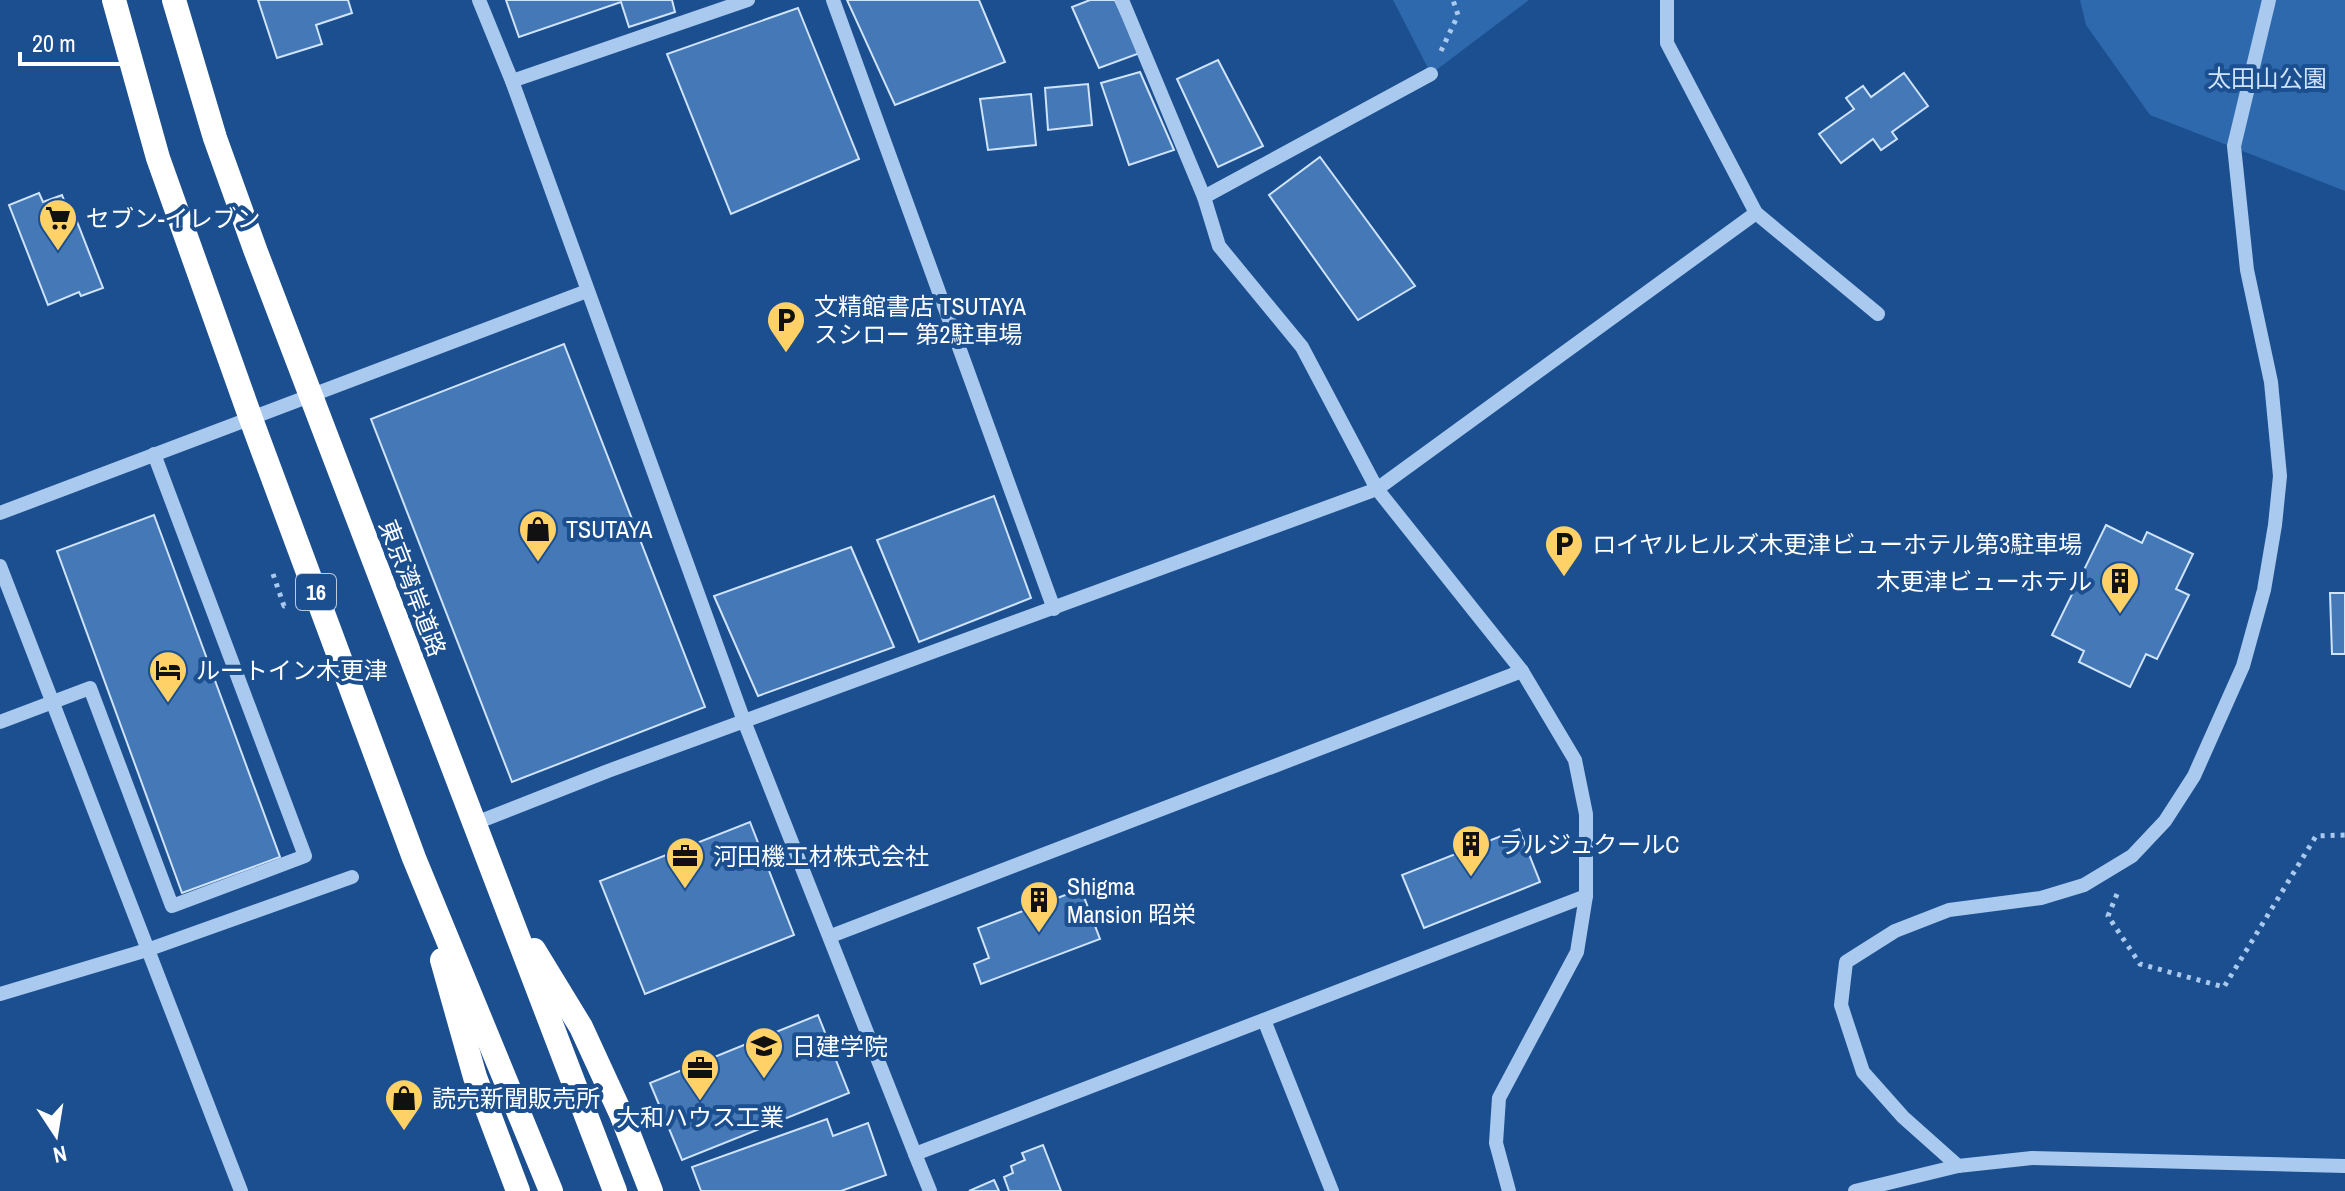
<svg xmlns="http://www.w3.org/2000/svg" width="2345" height="1191" viewBox="0 0 2345 1191" font-family="'Archivo Narrow','Noto Sans JP',sans-serif">
<style>
.green{fill:#2e69ad}
.building{fill:#4478b7;stroke:#cfe3fa;stroke-width:2}
.lines{fill:none;stroke-linecap:round;stroke-linejoin:round}
.path{stroke:#a9c9ee;stroke-width:5;stroke-dasharray:4 6;stroke-linecap:butt}
.minor{stroke:#a9c9ee;stroke-width:14}
.highway{stroke:#fff;stroke-width:24}
.labels{text-anchor:middle;dominant-baseline:central;stroke-width:8;stroke-linejoin:round;paint-order:stroke}
.shield{fill:#1b4f8f;stroke:#bbcadd;stroke-width:2}
.shield-label{font-size:22px;font-weight:bold;fill:#fff}
.park-label{font-size:24px;fill:#cfe3fa;stroke:#1b4f8f}
.poi-label{font-size:24px;fill:#fff;stroke:#1b4f8f;text-anchor:start}
.street-label{font-size:24px;fill:#fff;stroke:#1b4f8f}
</style>
<rect width="100%" height="100%" fill="#1b4f8f"/>
<g class="green">
<polygon points="1393,0 1529,0 1431,74"/>
<polygon points="2080,0 2345,0 2345,191 2150,115 2086,25"/>
</g>
<g class="building">
<polygon points="258,0 348,0 352,13 316,25 322,44 277,58"/>
<polygon points="506,0 672,0 675,12 629,27 621,2 519,37"/>
<polygon points="847,0 979,0 1005,62 895,105"/>
<polygon points="1090,0 1115,0 1140,53 1099,68 1072,7"/>
<polygon points="798,8 859,159 731,214 667,54"/>
<polygon points="1218,60 1263,146 1218,167 1177,79"/>
<polygon points="1140,72 1174,150 1129,165 1101,83"/>
<polygon points="1904,73 1928,106 1892,132 1897,139 1881,150 1873,139 1841,163 1819,134 1854,109 1846,98 1863,86 1871,97"/>
<polygon points="1088,84 1092,125 1048,130 1045,88"/>
<polygon points="1031,94 1036,145 988,150 980,99"/>
<polygon points="1320,157 1415,286 1358,320 1269,195"/>
<polygon points="39,193 43,202 62,195 70,216 74,214 103,288 81,296 79,292 48,305 9,205"/>
<polygon points="564,344 705,707 512,782 371,419"/>
<polygon points="994,496 1031,598 919,642 877,540"/>
<polygon points="154,515 280,857 182,893 57,551"/>
<polygon points="2106,525 2142,543 2147,532 2193,554 2176,589 2189,595 2157,659 2146,654 2130,687 2079,662 2084,651 2052,635"/>
<polygon points="851,547 894,647 758,696 714,596"/>
<polygon points="2330,593 2345,593 2345,654 2332,654"/>
<polygon points="750,822 794,935 645,994 600,881"/>
<polygon points="1519,829 1540,882 1424,928 1402,875"/>
<polygon points="1081,889 1100,939 981,984 974,964 989,958 978,928"/>
<polygon points="818,1015 849,1093 682,1160 650,1083"/>
<polygon points="827,1119 833,1136 868,1123 886,1175 841,1191 701,1191 692,1167"/>
<polygon points="1043,1145 1061,1191 1009,1191 1004,1177 1013,1173 1011,1166 1025,1160 1022,1153"/>
<polygon points="994,1180 999,1191 969,1191"/>
</g>
<g class="lines">
<g class="path">
<polyline points="1441,51 1458,15 1453,0"/>
<polyline points="273,574 284,606 288,604"/>
<polyline points="2117,894 2108,916 2140,964 2224,987 2316,836 2345,835"/>
</g>
<g class="minor">
<polyline points="479,0 512,81 744,721 915,1154 1586,896"/>
<polyline points="833,0 1054,609"/>
<polyline points="1122,0 1204,197 1219,246 1302,347 1377,489 1522,671 1575,760 1586,814 1586,896 1577,952 1499,1098 1496,1143 1509,1191"/>
<polyline points="1667,0 1667,43 1756,213 1878,314"/>
<polyline points="512,81 748,0"/>
<polyline points="1204,197 1431,74"/>
<polyline points="0,513 587,291"/>
<polyline points="0,566 241,1191"/>
<polyline points="0,722 90,688 172,906 305,856 154,454"/>
<polyline points="473,824 608,771 1377,489 1756,213"/>
<polyline points="831,936 1522,671"/>
<polyline points="0,994 147,950 352,877"/>
<polyline points="1264,1020 1332,1191"/>
<polyline points="915,1154 930,1191"/>
<polyline points="1958,1166 1903,1117 1863,1072 1841,1005 1846,962 1895,931 1949,910 2041,898 2084,885 2132,856 2165,821 2194,776 2243,666 2264,590 2275,525 2280,476 2271,382 2247,270 2234,146 2269,0"/>
<polyline points="1855,1191 1958,1166 2032,1158 2345,1166"/>
</g>
<g class="highway">
<polyline points="114,0 158,158 251,419 414,858 551,1191"/>
<polyline points="174,0 215,138 256,252 615,1191"/>
<polyline points="534,950 581,1027 621,1114 651,1191"/>
<polyline points="442,960 475,1077 518,1191"/>
</g>
</g>
<defs>
<symbol id="supermarket-pin" viewBox="-11 -11 22 30"><path d="M0 17L-7.5 6A9.5 9.5 0 1 1 7.5 6Z" fill="#ffd166" stroke="#1b4f8f"/><path d="M-6-5.5h2.5l.6 2H6L4.5 2H-2.5L-4.4-4H-6ZM-1.5 3.2a1.3 1.3 0 1 0 .1 0ZM3 3.2a1.3 1.3 0 1 0 .1 0Z" fill="#111"/></symbol>
<symbol id="parking-pin" viewBox="-11 -11 22 30"><path d="M0 17L-7.5 6A9.5 9.5 0 1 1 7.5 6Z" fill="#ffd166" stroke="#1b4f8f"/><path d="M-3.5-5.5H1a3.5 3.5 0 0 1 0 7H-1V5.5H-3.5ZM-1-3.4V-.6H.8a1.4 1.4 0 0 0 0-2.8Z" fill="#111"/></symbol>
<symbol id="shop-pin" viewBox="-11 -11 22 30"><path d="M0 17L-7.5 6A9.5 9.5 0 1 1 7.5 6Z" fill="#ffd166" stroke="#1b4f8f"/><path d="M-5-2.5h2.3a2.7 3.5 0 0 1 5.4 0H5L5.5 6h-11ZM-1.5-2.5h3a1.5 2.3 0 0 0-3 0Z" fill="#111"/></symbol>
<symbol id="building-pin" viewBox="-11 -11 22 30"><path d="M0 17L-7.5 6A9.5 9.5 0 1 1 7.5 6Z" fill="#ffd166" stroke="#1b4f8f"/><path d="M-4-6H4V6H1V3H-1V6H-4ZM-2.5-4.3h1.7v1.8h-1.7ZM.8-4.3h1.7v1.8H.8ZM-2.5-1h1.7V.8h-1.7ZM.8-1h1.7V.8H.8Z" fill="#111"/></symbol>
<symbol id="hotel-pin" viewBox="-11 -11 22 30"><path d="M0 17L-7.5 6A9.5 9.5 0 1 1 7.5 6Z" fill="#ffd166" stroke="#1b4f8f"/><path d="M-6-4.5h1.5V1H6V5H4.5V3h-9V5H-6ZM-4 0a1.8 1.8 0 1 1 3.6 0ZM.5 0V-2.5h3Q6-2.5 6 0Z" fill="#111"/></symbol>
<symbol id="office-pin" viewBox="-11 -11 22 30"><path d="M0 17L-7.5 6A9.5 9.5 0 1 1 7.5 6Z" fill="#ffd166" stroke="#1b4f8f"/><path d="M-6-3h4V-5.5h4V-3h4V5H-6ZM-1-4.5V-3h2v-1.5ZM-6 0V1H6V0Z" fill="#111"/></symbol>
<symbol id="school-pin" viewBox="-11 -11 22 30"><path d="M0 17L-7.5 6A9.5 9.5 0 1 1 7.5 6Z" fill="#ffd166" stroke="#1b4f8f"/><path d="M0-5L7-2L0 1L-7-2ZM-4 1L0 2.5L4 1V4Q0 6-4 4Z" fill="#111"/></symbol>
</defs>
<g fill-rule="evenodd">
<use href="#supermarket-pin" x="36" y="196" width="44" height="60"/>
<use href="#parking-pin" x="764" y="298" width="44" height="60"/>
<use href="#shop-pin" x="516" y="507" width="44" height="60"/>
<use href="#parking-pin" x="1542" y="522" width="44" height="60"/>
<use href="#building-pin" x="2098" y="559" width="44" height="60"/>
<use href="#hotel-pin" x="146" y="648" width="44" height="60"/>
<use href="#building-pin" x="1449" y="822" width="44" height="60"/>
<use href="#office-pin" x="663" y="834" width="44" height="60"/>
<use href="#building-pin" x="1017" y="878" width="44" height="60"/>
<use href="#school-pin" x="742" y="1024" width="44" height="60"/>
<use href="#office-pin" x="678" y="1046" width="44" height="60"/>
<use href="#shop-pin" x="382" y="1076" width="44" height="60"/>
</g>
<g class="labels">
<rect class="shield" x="296" y="574" width="40" height="36" rx="6"/>
<g class="shield-label">
<text x="316" y="592">16</text>
</g>
<g class="park-label">
<text x="2267" y="78">太田山公園</text>
</g>
<g class="poi-label">
<text x="86" y="218">セブン-イレブン</text>
<text x="814" y="306">文精館書店 TSUTAYA<tspan x="814" dy="28">スシロー 第2駐車場</tspan></text>
<text x="566" y="529">TSUTAYA</text>
<text x="1592" y="544">ロイヤルヒルズ木更津ビューホテル第3駐車場</text>
<text x="2092" y="581" text-anchor="end">木更津ビューホテル</text>
<text x="196" y="670">ルートイン木更津</text>
<text x="1499" y="844">ラルジュクールC</text>
<text x="713" y="856">河田機工材株式会社</text>
<text x="1067" y="886">Shigma<tspan x="1067" dy="28">Mansion 昭栄</tspan></text>
<text x="792" y="1046">日建学院</text>
<text x="432" y="1098">読売新聞販売所</text>
<text x="700" y="1117" text-anchor="middle">大和ハウス工業</text>
</g>
<g class="street-label">
<text transform="translate(413 588) rotate(69)">東京湾岸道路</text>
</g>
</g>
<g transform="translate(56 1135) rotate(168)" stroke="#1b4f8f" stroke-width="6" paint-order="stroke">
<path d="M0-6L14 30L0 20L-14 30Z" fill="#ffffff"/>
<text y="-12" font-size="22" font-weight="bold" text-anchor="middle" fill="#ffffff">N</text>
</g>
<path d="M20 52v12h108v-12" fill="none" stroke="#ffffff" stroke-width="4"/>
<text x="32" y="52" font-size="24" fill="#ffffff" stroke="#1b4f8f" stroke-width="6" paint-order="stroke">20 m</text>
</svg>
